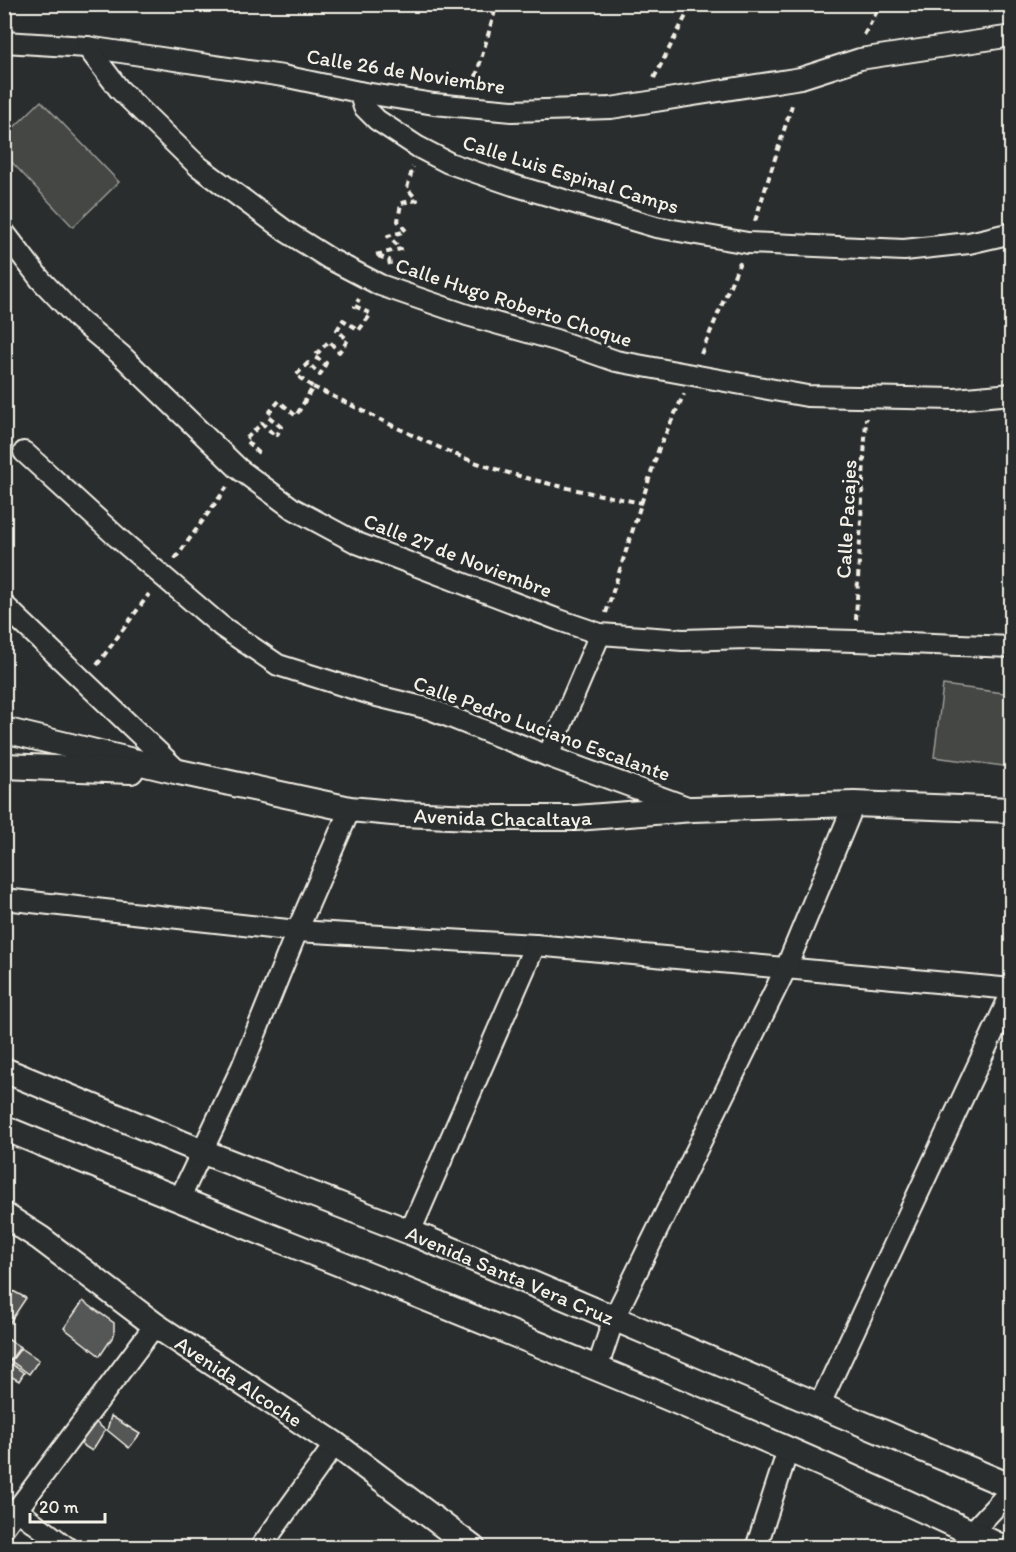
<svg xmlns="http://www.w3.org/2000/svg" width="1016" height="1552" viewBox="0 0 1016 1552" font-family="Itim,sans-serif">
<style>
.pitch{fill:#444645;stroke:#9c9c96;stroke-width:1.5}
.building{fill:#555756;stroke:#f4f1e8;stroke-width:1.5}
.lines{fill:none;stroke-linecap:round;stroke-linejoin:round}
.minor-casing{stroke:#f4f1e8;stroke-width:24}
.tertiary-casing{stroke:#f4f1e8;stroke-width:28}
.path{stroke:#f4f1e8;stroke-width:4;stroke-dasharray:6 4.5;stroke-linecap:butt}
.minor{stroke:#2a2d2e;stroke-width:20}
.tertiary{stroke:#2a2d2e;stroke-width:24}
.labels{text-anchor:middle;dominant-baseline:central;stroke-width:6;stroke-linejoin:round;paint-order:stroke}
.street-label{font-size:21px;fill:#f4f1e8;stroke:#2a2d2e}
</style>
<rect width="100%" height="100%" fill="#2a2d2e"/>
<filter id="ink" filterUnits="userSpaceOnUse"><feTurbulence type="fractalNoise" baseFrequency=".0167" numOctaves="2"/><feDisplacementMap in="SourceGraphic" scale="12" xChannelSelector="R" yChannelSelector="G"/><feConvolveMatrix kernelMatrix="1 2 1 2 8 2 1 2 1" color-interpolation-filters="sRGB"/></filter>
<g filter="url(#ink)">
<g class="pitch">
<polygon points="41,101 119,182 73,227 5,155 5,136"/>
<polygon points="943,685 1011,694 1011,767 934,757"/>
</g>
<g class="building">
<polygon points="13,1291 26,1298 8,1325 4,1322 4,1304"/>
<polygon points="83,1301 114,1323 114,1335 100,1356 64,1328"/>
<polygon points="6,1338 20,1347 10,1361 4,1357"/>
<polygon points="21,1348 39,1360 29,1374 11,1361"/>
<polygon points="10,1363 24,1373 19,1381 5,1373"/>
<polygon points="111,1416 140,1434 129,1448 107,1430"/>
<polygon points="93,1420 105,1430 92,1451 75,1440"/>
</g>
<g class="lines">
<defs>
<g id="minor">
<polyline points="4,42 87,47 283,76 359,92 434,104 512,111 611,108 801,78 860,59 1012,36"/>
<polyline points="87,47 119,89 198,166 287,232 330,259 380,285 467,315 556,340 616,361 807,396 955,399 1012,394"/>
<polyline points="359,92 364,107 377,120 418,147 449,163 513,185 656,227 748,243 904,250 969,243 1012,233"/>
<polyline points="4,232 40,279 79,320 121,355 239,469 292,508 357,543 559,620 600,634 683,640 747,638 855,641 1012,647"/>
<polyline points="24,452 117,537 221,626 278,665 377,696 430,709 548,756 690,808"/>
<polyline points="4,605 179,772"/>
<polyline points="548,756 600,634"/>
<polyline points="4,899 297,931 535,945 1012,989"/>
<polyline points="179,1200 242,1067 297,931 350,809"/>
<polyline points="410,1232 535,945"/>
<polyline points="597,1369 614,1318 786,968 854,804"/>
<polyline points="819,1406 1012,992"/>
<polyline points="17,1510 68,1548"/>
<polyline points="4,1527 155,1325"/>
<polyline points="260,1548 335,1444"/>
<polyline points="756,1548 788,1450"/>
<polyline points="967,1548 972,1532 1012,1489"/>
</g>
<g id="tertiary">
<path id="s1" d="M4 730 179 772 350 809 403 814 495 818H576L693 809 854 804 1012 810"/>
<polyline points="4,766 131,771"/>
<path id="s2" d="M4 1070 201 1151 410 1232 1012 1487"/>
<path d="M4 1128C338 1266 678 1392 1004 1548"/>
<path id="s3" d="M4 1215 40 1238 155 1325 335 1444 473 1548"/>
</g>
</defs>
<use href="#minor" class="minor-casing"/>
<use href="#tertiary" class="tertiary-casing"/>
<g class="path">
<polyline points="864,35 881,4"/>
<polyline points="1007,58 1012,99"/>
<polyline points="654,78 692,4"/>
<polyline points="473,87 497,4"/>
<polyline points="755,221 793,102"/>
<polyline points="390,265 389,260 375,255 401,249 388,236 406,231 398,221 401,203 417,200 407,188 413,167"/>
<polyline points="701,354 740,262"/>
<path d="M313 387C366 411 417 440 472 461 527 481 585 492 642 503"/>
<polyline points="259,453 245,440 262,423 276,437 281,427 267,415 279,401 296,416 313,387 296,375 308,363 320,375 326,363 314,357 329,341 339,352 348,340 337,330 343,320 359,330 371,314 355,306 359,299"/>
<polyline points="175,559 227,487"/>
<polyline points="606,613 659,448 684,394"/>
<polyline points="856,620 866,418"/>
<polyline points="1006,625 1012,577"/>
<polyline points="97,665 149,594"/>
</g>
<use href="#minor" class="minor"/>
<use href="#tertiary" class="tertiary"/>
</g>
</g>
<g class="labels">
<g class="street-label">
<text transform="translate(406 71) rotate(9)">Calle 26 de Noviembre</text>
<text transform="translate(571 174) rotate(17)">Calle Luis Espinal Camps</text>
<text transform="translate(514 302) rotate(18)">Calle Hugo Roberto Choque</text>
<text transform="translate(846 519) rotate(-87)">Calle Pacajes</text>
<text transform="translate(458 555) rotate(21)">Calle 27 de Noviembre</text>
<text transform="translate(542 728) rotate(20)">Calle Pedro Luciano Escalante</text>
<text stroke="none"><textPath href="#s1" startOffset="508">Avenida Chacaltaya</textPath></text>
<text stroke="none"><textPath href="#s2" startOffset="546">Avenida Santa Vera Cruz</textPath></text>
<text stroke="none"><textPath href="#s3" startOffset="288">Avenida Alcoche</textPath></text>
</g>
</g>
<rect width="1016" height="1552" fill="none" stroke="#2a2d2e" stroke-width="24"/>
<rect x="12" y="12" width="992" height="1528" fill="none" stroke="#f4f1e8" stroke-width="2" filter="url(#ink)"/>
<path d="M30 1513v9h75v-9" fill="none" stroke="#f4f1e8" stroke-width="3"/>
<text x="39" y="1513" font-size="18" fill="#f4f1e8" stroke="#2a2d2e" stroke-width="4.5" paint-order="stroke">20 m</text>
</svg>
